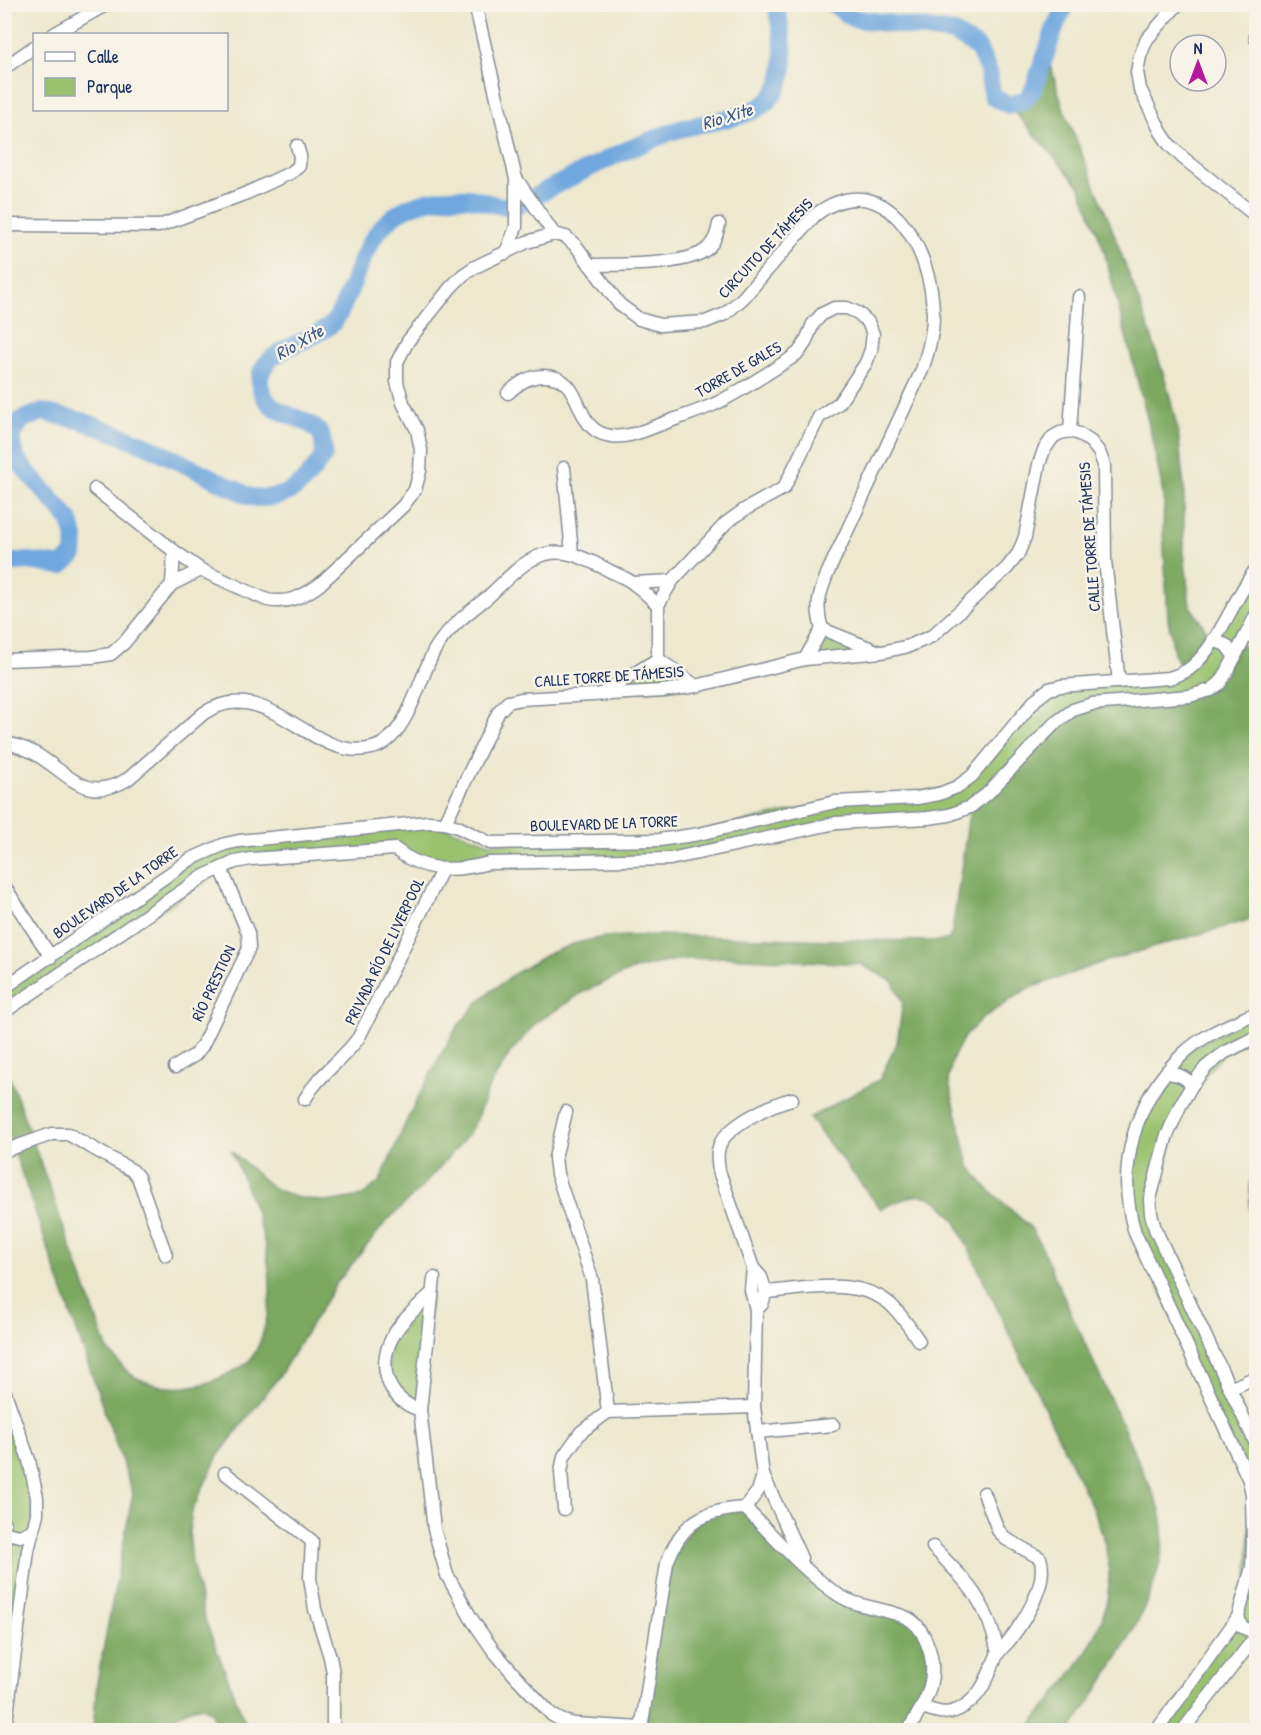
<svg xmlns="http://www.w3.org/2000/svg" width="1261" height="1735" viewBox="0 0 1261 1735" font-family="'Patrick Hand',sans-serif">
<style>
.green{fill:#9ac26e;stroke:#5a7866;stroke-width:1.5}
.forest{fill:#7ba861;stroke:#4b6c60;stroke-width:1.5}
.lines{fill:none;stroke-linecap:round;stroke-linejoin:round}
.river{stroke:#70a7de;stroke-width:18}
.minor-casing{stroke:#848c96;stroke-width:15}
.minor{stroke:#fff;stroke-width:12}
.labels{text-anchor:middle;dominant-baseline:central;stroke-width:5;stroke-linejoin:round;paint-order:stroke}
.street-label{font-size:16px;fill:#1b2f5e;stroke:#f7f3e8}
.water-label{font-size:18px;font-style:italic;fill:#355384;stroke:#f7f3e8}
</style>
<rect width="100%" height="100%" fill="#f7f3e8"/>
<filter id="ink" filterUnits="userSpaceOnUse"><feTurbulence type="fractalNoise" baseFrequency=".0167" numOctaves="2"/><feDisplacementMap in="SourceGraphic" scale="12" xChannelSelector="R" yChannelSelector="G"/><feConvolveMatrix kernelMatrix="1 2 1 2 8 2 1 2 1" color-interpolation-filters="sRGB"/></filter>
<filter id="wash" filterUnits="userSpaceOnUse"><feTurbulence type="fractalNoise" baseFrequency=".008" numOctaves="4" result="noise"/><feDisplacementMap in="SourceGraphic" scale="24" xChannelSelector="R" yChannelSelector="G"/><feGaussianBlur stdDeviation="1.35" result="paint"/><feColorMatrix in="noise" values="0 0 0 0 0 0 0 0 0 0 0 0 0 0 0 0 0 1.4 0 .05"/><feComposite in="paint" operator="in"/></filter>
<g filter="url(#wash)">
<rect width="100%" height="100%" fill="#ede8ce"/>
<g class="green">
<polygon points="1256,569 1256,615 1220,683 987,794 949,815 857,821 689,856 442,870 395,849 235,862 5,1012 5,988 208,850 428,822 490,843 659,840 835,802 957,787 1049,689 1184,674"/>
<polygon points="822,629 881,652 805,659"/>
<polygon points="658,659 696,686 601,694"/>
<polygon points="1256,1013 1256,1037 1224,1053 1180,1106 1151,1214 1256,1444 1256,1636 1183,1730 1157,1730 1238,1617 1247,1589 1252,1494 1135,1233 1128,1158 1142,1111 1185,1052"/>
<polygon points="431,1294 420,1410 388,1381 390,1343"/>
<polygon points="4,1390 37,1497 4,1730"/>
</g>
<g class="forest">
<polygon points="1046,52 1064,110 1107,215 1149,329 1168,389 1178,431 1184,488 1184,552 1190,606 1213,640 1184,674 1174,653 1168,619 1163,530 1164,500 1159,472 1150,429 1103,247 1080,187 1009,105 1025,100 1033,90"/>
<path d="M1241 644 1256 656V918L1106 961 1027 989 983 1018 964 1037 953 1058 948 1079 969 1165 986 1187 1031 1228 1039 1242 1157 1502C1159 1508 1161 1514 1162 1520 1172 1586 1106 1677 1071 1730H1027C1058 1690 1102 1645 1108 1593 1112 1566 1105 1540 1096 1516L956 1222C930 1186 918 1192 881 1209L809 1118 879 1080 897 1043 903 1002 892 981 860 964 725 957 675 960 632 970 583 992 536 1023 510 1053 488 1089 476 1120 467 1136 425 1184 385 1223 336 1284 280 1375 218 1456 192 1511 189 1532 192 1562 204 1617 248 1730H218L212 1713 202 1706C187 1709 169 1717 161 1730H93L97 1682 133 1493 5 1125 4 1061 107 1348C115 1358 123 1370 135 1377 168 1394 205 1389 235 1370 239 1368 244 1366 247 1363 258 1353 264 1331 267 1317 279 1263 253 1200 231 1151L273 1188 295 1197 327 1202 362 1196 380 1181 410 1113 438 1060 457 1027 480 1000 512 975 550 953 576 943 604 937 657 935 832 940 942 941 949 939 952 932 970 807 1073 710 1211 690Z"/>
<path d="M1256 1150V1235C1246 1207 1250 1178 1256 1150Z"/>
<polygon points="745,1508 826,1587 889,1611 922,1632 933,1672 908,1730 658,1730 641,1728 667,1563 697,1520"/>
</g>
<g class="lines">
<g class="river">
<polyline points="833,4 852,18 954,33 978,48 988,71 993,97 1009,105 1025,100 1033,90 1056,25 1066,4"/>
<path d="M4 563 29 561 61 566 74 555 75 537 69 519 16 459 12 437 21 420 42 412 82 421 146 445 251 497C288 502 305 484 324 455 323 449 324 438 320 433 304 412 265 419 260 384 256 350 312 343 332 324 340 315 344 304 349 292 361 264 368 235 394 216 414 201 444 196 468 198 481 199 494 207 507 206 524 205 534 197 548 189 579 174 610 156 642 144 654 139 667 133 680 129 706 121 751 119 769 100 794 74 781 35 776 4"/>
</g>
</g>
</g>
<g filter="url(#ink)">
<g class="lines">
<defs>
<g id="minor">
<polyline points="475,4 516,179 516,227 506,253"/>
<polyline points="1178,4 1147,39 1140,56 1137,72 1140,89 1161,132 1169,144 1182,157 1256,216"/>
<polyline points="54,34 107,4"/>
<polyline points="1256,35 1256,39"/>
<polyline points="4,68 34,47"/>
<polyline points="517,180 554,234"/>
<polyline points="4,225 159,226 247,193 292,172 299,166 300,156 297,146"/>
<path d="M590 265C618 264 688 267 708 248 715 241 717 234 719 224"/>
<path d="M508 393C519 383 529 376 544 376 585 376 572 427 606 435 624 440 643 431 659 425 678 418 697 412 715 404 741 391 766 374 790 359L799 352 805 343 813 324 822 314 834 308H847L858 313 868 322 873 334 871 350 866 363 839 403 819 417 784 488 744 510 726 523 672 581 658 605V659"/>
<polyline points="1070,431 1079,297"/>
<polyline points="564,468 572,553"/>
<path d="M95 489 174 551 201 570 267 600C288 604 302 597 319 585L403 506 415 490 420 471 421 450 417 430 403 403 397 382V362L408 341 451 287 463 275 475 267 527 242 554 234 566 237 577 247 619 304 639 319 660 325 705 322 725 314 743 298 815 215C886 161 934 253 933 316 933 335 928 352 922 370L828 572C819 595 815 605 822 629"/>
<polyline points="634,583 672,581"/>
<polyline points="172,584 174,551"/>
<polyline points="822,629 877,651"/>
<polyline points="1213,640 1226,645 1235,657"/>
<polyline points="658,659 696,686"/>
<polyline points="805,659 822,629"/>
<polyline points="4,660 92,657 111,654 124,643 172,584 201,570"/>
<polyline points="603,693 658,659"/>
<path d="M4 742C15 745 26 748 36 754 69 774 86 804 128 779L204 713C267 672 313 764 372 748 407 740 419 679 434 651 447 628 468 613 488 597 501 585 518 566 533 559 561 544 585 558 610 571 618 575 627 578 634 584 643 590 650 598 658 605"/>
<polyline points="445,823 499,711 508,702 521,699 663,691 696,686 805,659 882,652 909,646 932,636 1007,568 1018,554 1025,537 1039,464 1044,450 1053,437 1060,433 1070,431 1079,434 1091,442 1099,452 1104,465 1105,561 1119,682"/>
<polyline points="4,886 51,957"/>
<path d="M4 988 191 859 225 844 239 841 428 822 445 823 458 827 490 843 659 840 699 834 835 802 917 798 939 794 957 787 972 776 1036 699 1049 689 1061 686 1169 678C1179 675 1187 672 1194 665 1219 642 1235 597 1256 569"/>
<path d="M4 1012 204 876 235 862 251 859 395 849C425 873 454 872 489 863L670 859 836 823 928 818 949 815 970 807 987 794 1055 723 1073 710 1092 704 1189 696 1211 690 1220 683 1227 672 1256 615"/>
<polyline points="1256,1037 1224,1053 1206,1067 1192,1085 1180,1106 1166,1138 1150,1199 1151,1214 1155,1229 1256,1444"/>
<polyline points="175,1067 195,1055 202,1046 249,948 248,933 221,868"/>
<path d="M1166 1073C1177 1074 1185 1076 1192 1085"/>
<path d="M305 1099C319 1074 343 1060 359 1037L442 870"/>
<polyline points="566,1112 555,1158 557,1174 592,1279 608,1412"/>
<polyline points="4,1151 52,1134 68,1134 133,1171 138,1177 166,1255"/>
<polyline points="434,1278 420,1410 434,1529 447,1575 471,1618 493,1650 518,1679 552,1715 563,1721 575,1724 641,1728"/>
<path d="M766 1292C805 1289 858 1277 890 1304 901 1314 910 1328 919 1341"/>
<path d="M756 1310 762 1304 766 1292 761 1277 753 1268 719 1171C718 1163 716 1155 719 1147 725 1126 772 1104 792 1099"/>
<polyline points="1232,1388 1256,1377"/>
<polyline points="4,1390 29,1460 37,1497 37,1514 28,1550 5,1730"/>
<path d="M420 1410C384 1398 376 1362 396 1331 405 1317 419 1305 431 1294"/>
<polyline points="757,1432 833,1425"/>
<polyline points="225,1473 312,1541 310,1578 315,1609 330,1657 333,1673 333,1730"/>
<polyline points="763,1475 801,1558"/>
<polyline points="745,1508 758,1491 763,1475 754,1407 756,1310 751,1290 753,1268"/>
<polyline points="564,1509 561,1472 564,1456 581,1432 608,1412 754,1407"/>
<polyline points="4,1523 4,1565"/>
<polyline points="6,1533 20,1536 33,1530"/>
<path d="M933 1547C968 1583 988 1602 998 1653"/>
<polyline points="1238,1617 1242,1627 1256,1633"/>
<path d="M923 1707C938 1713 949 1716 963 1707 983 1695 988 1675 997 1655 1000 1650 1005 1645 1009 1641 1024 1621 1049 1583 1040 1558L1006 1539 998 1530 984 1493"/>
<path d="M641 1730 667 1563C681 1523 703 1510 745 1508 773 1535 808 1576 840 1596 859 1608 884 1608 905 1617 915 1621 922 1631 926 1641 941 1674 927 1702 908 1730"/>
<path d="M1157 1730 1238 1617 1252 1567 1253 1542 1252 1494 1249 1480 1135 1233C1115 1168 1134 1100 1184 1053 1204 1034 1232 1024 1256 1013"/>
<polyline points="1183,1730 1256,1636"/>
</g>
</defs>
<use href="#minor" class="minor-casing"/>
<use href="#minor" class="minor"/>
</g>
</g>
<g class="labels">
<g class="street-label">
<text transform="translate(765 248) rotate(-47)">CIRCUITO DE TÁMESIS</text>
<text transform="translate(738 369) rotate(-30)">TORRE DE GALES</text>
<text transform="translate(1089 537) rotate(-94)">CALLE TORRE DE TÁMESIS</text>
<text transform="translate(609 676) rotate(-4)">CALLE TORRE DE TÁMESIS</text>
<text transform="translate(604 823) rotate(-2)">BOULEVARD DE LA TORRE</text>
<text transform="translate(115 892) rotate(-35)">BOULEVARD DE LA TORRE</text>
<text transform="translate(384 951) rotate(-64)">PRIVADA RÍO DE LIVERPOOL</text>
<text transform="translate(213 983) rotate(-65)">RÍO PRESTION</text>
</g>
<g class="water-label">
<text transform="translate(727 116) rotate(-17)">Rio Xite</text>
<text transform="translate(299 342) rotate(-30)">Rio Xite</text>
</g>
</g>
<rect width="1261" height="1735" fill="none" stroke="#f7f3e8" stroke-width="24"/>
<rect x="33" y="33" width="195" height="78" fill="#f7f3e8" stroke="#9fa5b1" stroke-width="1.5"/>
<rect x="45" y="52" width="30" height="9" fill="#ffffff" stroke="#9fa5b1" stroke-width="1.5"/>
<text x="87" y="63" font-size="18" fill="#1b2f5e">Calle</text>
<rect x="45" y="78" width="30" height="18" fill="#9ac26e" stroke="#9fa5b1" stroke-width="1.5"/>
<text x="87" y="93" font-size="18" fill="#1b2f5e">Parque</text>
<g transform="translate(1198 63)"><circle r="28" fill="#f7f3e8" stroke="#9fa5b1" stroke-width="1.5"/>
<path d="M0-4.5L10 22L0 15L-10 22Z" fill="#b5179e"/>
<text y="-9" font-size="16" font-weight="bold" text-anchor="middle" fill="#1b2f5e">N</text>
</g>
</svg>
